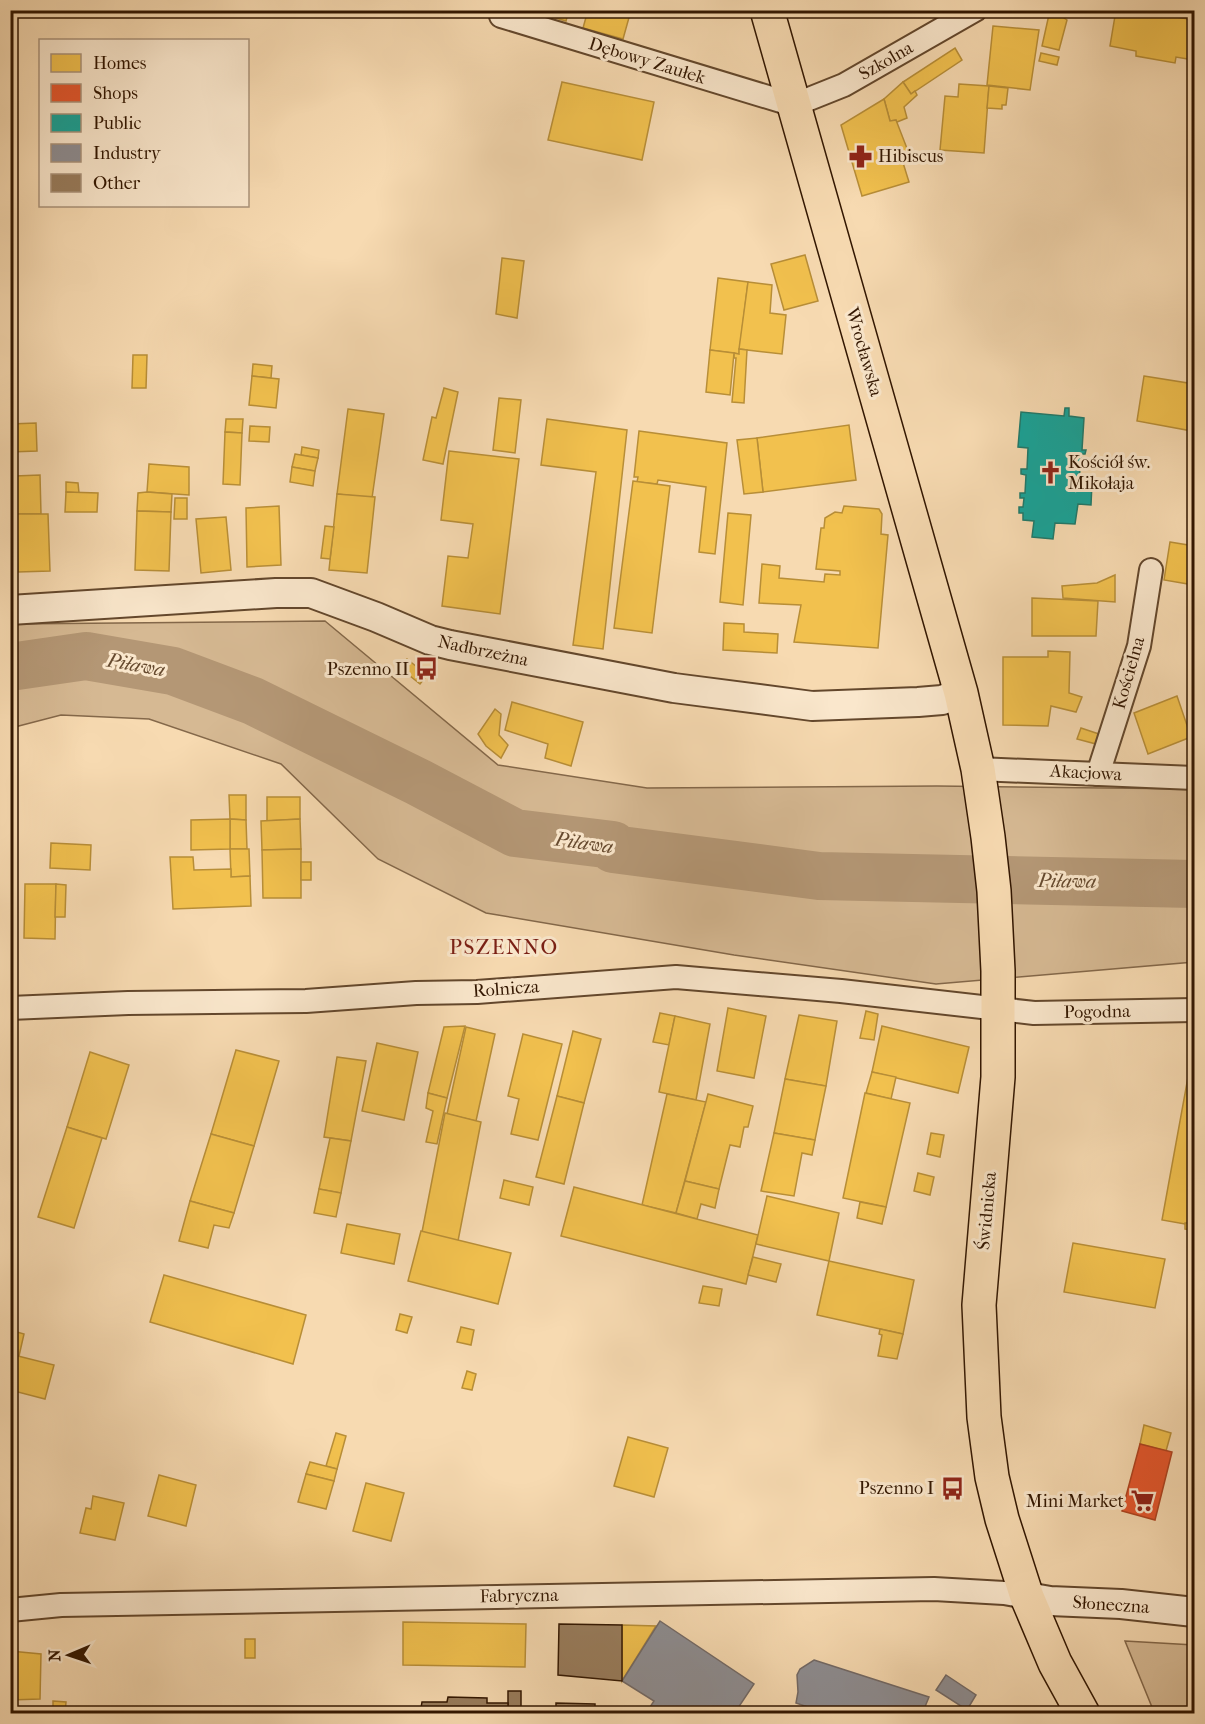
<svg xmlns="http://www.w3.org/2000/svg" width="1205" height="1724" viewBox="0 0 1205 1724" font-family="'IM FELL French Canon',serif">
<style>
.green{fill:#d6b993;stroke:#84684a;stroke-width:1.5}
.homes{fill:#f2c14e;stroke:#b88e37;stroke-width:1.5}
.shops{fill:#e4572e;stroke:#af4420;stroke-width:1.5}
.public{fill:#17a398;stroke:#1f796a;stroke-width:1.5}
.industry{fill:#8d8d92;stroke:#726966;stroke-width:1.5}
.lines{fill:none;stroke-linecap:round;stroke-linejoin:round}
.river{stroke:#b49775;stroke-width:48}
.building{fill:#987c5c;stroke:#321600;stroke-width:1.5}
.minor-casing{stroke:#63472c;stroke-width:26}
.tertiary-casing{stroke:#63472c;stroke-width:32}
.primary-casing{stroke:#321600;stroke-width:36}
.minor{stroke:#fae7cc;stroke-width:22}
.tertiary{stroke:#fae7cc;stroke-width:28}
.primary{stroke:#f7dab1;stroke-width:33}
.labels{text-anchor:middle;dominant-baseline:central;stroke-width:6;stroke-linejoin:round;paint-order:stroke}
.street-label{font-size:18px;fill:#321600;stroke:#fae7cc}
.poi-label{font-size:18px;fill:#321600;stroke:#fae7cc;text-anchor:end}
.water-label{font-size:20px;font-style:italic;fill:#664a2f;stroke:#fae7cc}
.quarter-label{font-size:21px;letter-spacing:1.5px;fill:#7a1f14;stroke:#fae7cc}
</style>
<rect width="100%" height="100%" fill="#f7dab1"/>
<filter id="stains"><feTurbulence type="fractalNoise" baseFrequency=".00333" numOctaves="4"/><feColorMatrix values="0 0 0 0 .2 0 0 0 0 .09 0 0 0 0 .02 0 0 0 .5 -.17"/></filter>
<radialGradient id="worn" r=".72"><stop offset=".6" stop-color="#630" stop-opacity="0"/><stop offset="1" stop-color="#630" stop-opacity=".3"/></radialGradient>
<g class="green">
<polygon points="325,621 498,765 647,788 937,786 1194,789 1194,962 936,984 734,955 486,913 378,859 281,764 149,719 61,715 11,728 11,624"/>
<polygon points="1125,1641 1194,1645 1194,1713 1154,1712"/>
</g>
<g class="homes">
<polygon points="528,10 569,10 566,21"/>
<polygon points="588,10 619,10 630,14 623,39 583,28"/>
<polygon points="1050,10 1066,10 1064,18 1067,20 1059,50 1042,46"/>
<polygon points="1116,10 1135,10 1194,20 1194,60 1176,57 1175,63 1136,56 1136,51 1110,46"/>
<polygon points="993,26 1039,30 1030,90 987,85"/>
<polygon points="955,48 962,60 911,94 903,82"/>
<polygon points="1041,53 1059,57 1057,65 1039,61"/>
<polygon points="562,82 654,102 642,160 548,140"/>
<polygon points="903,82 911,94 915,91 917,95 904,107 907,118 897,122 896,120 890,121 884,99"/>
<polygon points="959,84 989,86 984,153 940,150 945,96 958,97"/>
<polygon points="989,86 1008,88 1006,105 1002,105 1002,109 987,108"/>
<polygon points="884,99 890,121 896,120 908,151 900,153 909,182 862,196 841,125"/>
<polygon points="805,255 818,301 784,310 771,264"/>
<polygon points="502,258 524,261 517,318 496,314"/>
<polygon points="718,278 748,282 739,354 710,350"/>
<polygon points="748,282 772,285 770,313 786,315 782,354 739,349"/>
<polygon points="739,349 747,350 744,403 732,402 736,358 734,358 734,353 739,354"/>
<polygon points="710,350 734,353 730,395 706,392"/>
<polygon points="133,355 147,355 146,388 132,388"/>
<polygon points="253,364 272,366 271,378 252,376"/>
<polygon points="252,376 279,379 276,408 249,405"/>
<polygon points="1144,376 1194,384 1194,416 1192,431 1137,421"/>
<polygon points="444,388 458,392 443,464 423,460 432,417 436,418"/>
<polygon points="499,398 521,400 515,453 493,450"/>
<polygon points="348,409 384,414 372,498 337,494"/>
<polygon points="226,419 243,419 242,433 225,432"/>
<polygon points="547,419 627,430 603,649 573,645 596,472 541,465"/>
<polygon points="36,423 37,451 10,452 10,424"/>
<polygon points="849,425 856,480 763,492 757,438"/>
<polygon points="250,426 270,427 269,442 249,441"/>
<polygon points="639,431 727,443 715,554 699,552 706,487 658,480 657,484 637,482 638,477 634,477"/>
<polygon points="225,432 242,433 240,485 223,484"/>
<polygon points="757,438 763,492 744,494 737,440"/>
<polygon points="302,447 319,450 318,458 301,455"/>
<polygon points="449,451 519,459 500,614 442,606 448,556 468,558 473,524 441,520"/>
<polygon points="295,454 318,458 315,471 292,467"/>
<polygon points="149,464 189,467 189,495 147,492"/>
<polygon points="292,467 315,471 313,486 290,482"/>
<polygon points="40,475 41,514 17,514 15,476"/>
<polygon points="633,481 670,486 652,633 614,628"/>
<polygon points="66,482 78,483 79,493 66,492"/>
<polygon points="66,492 98,493 97,512 65,512"/>
<polygon points="147,492 172,494 171,512 137,511 138,493"/>
<polygon points="337,494 375,497 367,573 329,570"/>
<polygon points="175,498 187,498 187,519 174,519"/>
<polygon points="279,506 281,565 247,567 246,508"/>
<polygon points="844,506 879,509 882,514 881,534 888,535 878,648 794,642 801,605 759,603 762,564 780,566 779,578 824,582 825,574 840,575 840,571 816,569 821,528 824,528 825,518 835,512 842,513"/>
<polygon points="137,511 171,512 169,571 135,570"/>
<polygon points="728,513 751,515 743,605 720,602"/>
<polygon points="17,514 48,514 50,571 18,572"/>
<polygon points="226,517 231,570 201,573 196,519"/>
<polygon points="325,526 334,527 330,559 321,558"/>
<polygon points="1170,542 1194,546 1194,585 1164,580"/>
<polygon points="1115,575 1115,602 1063,598 1062,586 1097,583"/>
<polygon points="1032,598 1098,601 1096,636 1032,636"/>
<polygon points="724,623 744,624 744,632 778,634 777,653 723,650"/>
<polygon points="1048,651 1070,652 1069,693 1082,697 1076,712 1051,706 1048,726 1003,725 1003,657 1048,657"/>
<polygon points="407,659 427,675 420,684 400,668"/>
<polygon points="1177,696 1191,737 1148,754 1134,713"/>
<polygon points="512,702 583,722 571,766 545,758 548,744 505,730"/>
<polygon points="495,709 501,714 499,735 508,745 501,758 486,746 478,734"/>
<polygon points="1081,728 1099,734 1096,744 1077,739"/>
<polygon points="229,795 246,795 246,820 230,819"/>
<polygon points="267,797 300,797 300,819 267,821"/>
<polygon points="230,819 246,820 247,849 230,849"/>
<polygon points="230,819 230,849 191,850 191,820"/>
<polygon points="300,819 301,849 262,850 261,821"/>
<polygon points="51,843 91,845 90,870 50,868"/>
<polygon points="230,849 249,849 250,876 231,877"/>
<polygon points="301,849 301,898 263,898 262,850"/>
<polygon points="170,857 193,857 194,870 231,869 231,877 250,876 251,906 173,909"/>
<rect x="301" y="862" width="10" height="18"/>
<polygon points="25,884 56,884 55,939 24,938"/>
<polygon points="56,884 66,885 65,917 55,917"/>
<polygon points="728,1008 766,1016 754,1078 717,1071"/>
<polygon points="866,1011 878,1014 874,1040 860,1038"/>
<polygon points="660,1013 675,1016 669,1045 653,1042"/>
<polygon points="799,1015 837,1021 826,1086 785,1079"/>
<polygon points="675,1016 710,1024 696,1100 659,1092"/>
<polygon points="465,1026 447,1098 428,1093 444,1027"/>
<polygon points="882,1026 969,1047 958,1093 872,1072"/>
<polygon points="466,1027 495,1034 476,1121 447,1114"/>
<polygon points="573,1031 601,1039 584,1103 557,1096"/>
<polygon points="523,1034 562,1044 538,1140 511,1134 519,1099 508,1096"/>
<polygon points="377,1043 418,1052 404,1120 362,1111"/>
<polygon points="236,1050 279,1061 254,1146 211,1134"/>
<polygon points="90,1052 129,1065 106,1139 67,1127"/>
<polygon points="1192,1055 1194,1056 1194,1185 1188,1223 1185,1224 1162,1220"/>
<polygon points="337,1057 366,1061 351,1141 324,1137"/>
<polygon points="872,1072 896,1077 891,1099 866,1093"/>
<polygon points="785,1079 826,1086 815,1140 774,1133"/>
<polygon points="428,1093 447,1098 437,1144 426,1142 433,1111 426,1108"/>
<polygon points="865,1093 910,1103 886,1207 843,1198"/>
<polygon points="667,1094 706,1102 676,1213 642,1205"/>
<polygon points="708,1094 753,1106 748,1127 744,1127 740,1147 730,1145 719,1189 685,1181"/>
<polygon points="557,1096 584,1103 564,1184 536,1177"/>
<polygon points="445,1113 481,1122 458,1241 422,1232"/>
<polygon points="67,1127 102,1138 74,1228 38,1217"/>
<polygon points="774,1133 815,1140 812,1155 802,1153 794,1196 761,1191"/>
<polygon points="931,1133 944,1135 940,1157 927,1154"/>
<polygon points="211,1134 254,1146 234,1213 190,1201"/>
<polygon points="330,1138 351,1141 341,1193 319,1189"/>
<polygon points="918,1173 934,1177 930,1195 914,1191"/>
<polygon points="504,1180 533,1187 529,1205 500,1198"/>
<polygon points="685,1181 719,1189 715,1208 701,1204 697,1219 676,1213"/>
<polygon points="1194,1185 1194,1230 1185,1229 1185,1223 1188,1223"/>
<polygon points="574,1187 758,1235 746,1284 561,1236"/>
<polygon points="319,1189 341,1193 336,1217 314,1213"/>
<polygon points="767,1196 839,1213 829,1261 756,1244"/>
<polygon points="190,1201 234,1213 229,1228 214,1225 208,1248 179,1241"/>
<polygon points="860,1202 886,1207 882,1224 857,1218"/>
<polygon points="347,1224 400,1234 394,1264 341,1253"/>
<polygon points="421,1231 511,1253 498,1304 408,1281"/>
<polygon points="1073,1243 1165,1259 1155,1308 1064,1292"/>
<polygon points="753,1257 781,1264 776,1282 748,1275"/>
<polygon points="829,1261 914,1280 903,1334 817,1315"/>
<polygon points="164,1275 306,1315 293,1364 150,1322"/>
<polygon points="703,1286 722,1289 719,1306 699,1303"/>
<polygon points="400,1314 412,1317 407,1333 396,1330"/>
<polygon points="461,1327 474,1330 471,1345 457,1342"/>
<polygon points="880,1329 903,1334 897,1359 878,1356 882,1335 879,1334"/>
<polygon points="10,1330 24,1334 19,1356 10,1354"/>
<polygon points="10,1354 54,1365 45,1399 10,1390"/>
<polygon points="467,1371 476,1374 472,1390 462,1388"/>
<polygon points="1144,1425 1171,1433 1166,1451 1140,1444"/>
<polygon points="336,1433 346,1436 337,1469 326,1466"/>
<polygon points="628,1437 668,1448 654,1497 614,1486"/>
<polygon points="310,1462 337,1469 334,1481 306,1474"/>
<polygon points="306,1474 334,1481 326,1509 298,1502"/>
<polygon points="159,1475 196,1485 186,1526 148,1516"/>
<polygon points="366,1483 404,1493 391,1541 353,1531"/>
<polygon points="93,1496 124,1503 115,1540 80,1533 86,1508 91,1509"/>
<polygon points="403,1622 526,1624 525,1667 403,1665"/>
<polygon points="622,1625 656,1626 622,1681"/>
<rect x="245" y="1639" width="10" height="19"/>
<polygon points="10,1651 41,1654 40,1699 10,1700"/>
<polygon points="53,1701 66,1702 65,1714 53,1714"/>
</g>
<polygon class="shops" points="1140,1444 1172,1452 1155,1520 1122,1511"/>
<polygon class="public" points="1065,408 1069,408 1069,416 1084,418 1082,450 1086,450 1085,454 1081,454 1079,482 1092,483 1091,505 1078,504 1075,524 1055,523 1053,539 1032,537 1034,521 1023,520 1023,513 1019,513 1019,507 1023,507 1024,498 1020,498 1020,493 1025,493 1026,475 1021,474 1021,469 1027,469 1028,448 1018,447 1021,412 1064,416"/>
<g class="industry">
<polygon points="660,1621 754,1684 734,1714 661,1714 650,1707 654,1701 622,1681"/>
<polygon points="814,1660 929,1697 922,1714 828,1714 796,1703 798,1692 797,1675 800,1669"/>
<polygon points="946,1675 976,1695 967,1710 936,1690"/>
</g>
<g class="lines">
<polyline class="river" points="10,667 86,656 173,671 253,701 418,782 515,833 613,845 613,849 819,876 1194,884"/>
</g>
<g class="building">
<polygon points="559,1624 622,1625 622,1681 558,1675"/>
<polygon points="508,1691 521,1691 521,1712 508,1711"/>
<polygon points="448,1697 487,1698 487,1703 508,1703 508,1711 421,1708 422,1702 447,1702"/>
<polygon points="556,1703 595,1704 595,1714 556,1714"/>
</g>
<g class="lines">
<defs>
<g id="minor">
<polyline points="501,16 794,105 844,85 975,10"/>
<polyline points="978,769 1194,778"/>
<polyline points="1098,774 1139,646 1151,570"/>
<polyline points="10,1008 128,1003 306,1001 416,993 477,992 676,977 841,991 1034,1013 1194,1010"/>
<polyline points="10,1610 61,1605 934,1589 1004,1593 1027,1597"/>
</g>
<g id="tertiary">
<polyline points="10,610 276,593 311,593 376,617 430,640 450,645 674,688 812,706 918,702 942,700 961,693"/>
<polyline points="1027,1597 1050,1601 1121,1604 1194,1612"/>
</g>
<polyline id="primary" points="767,10 961,693 978,769 988,837 994,891 998,971 998,1077 979,1305 984,1417 992,1477 1002,1519 1027,1597 1055,1663 1083,1714"/>
</defs>
<use href="#minor" class="minor-casing"/>
<use href="#tertiary" class="tertiary-casing"/>
<use href="#primary" class="primary-casing"/>
<use href="#minor" class="minor"/>
<use href="#tertiary" class="tertiary"/>
<use href="#primary" class="primary"/>
</g>
<defs>
<symbol id="pharmacy-bare" viewBox="-9 -9 18 18"><path d="M-2-6h4v4h4v4h-4v4h-4v-4h-4v-4h4Z" fill="#8f2418" stroke="#fae7cc" stroke-width="2.5" paint-order="stroke"/></symbol>
<symbol id="church-bare" viewBox="-9 -9 18 18"><path d="M-1.2-6h2.4v3.5h3.3v2.4h-3.3V6h-2.4V-.1h-3.3v-2.4h3.3Z" fill="#8f2418" stroke="#fae7cc" stroke-width="2.5" paint-order="stroke"/></symbol>
<symbol id="bus-bare" viewBox="-9 -9 18 18"><path d="M-5-6H5V4H4V6H2V4H-2V6H-4V4H-5ZM-3.5-4V0h7V-4ZM-3.5 1.2v1.5H-2V1.2ZM2 1.2v1.5H3.5V1.2Z" fill="#8f2418" stroke="#fae7cc" stroke-width="2.5" paint-order="stroke"/></symbol>
<symbol id="supermarket-bare" viewBox="-9 -9 18 18"><path d="M-6-5.5h2.5l.6 2H6L4.5 2H-2.5L-4.4-4H-6ZM-1.5 3.2a1.3 1.3 0 1 0 .1 0ZM3 3.2a1.3 1.3 0 1 0 .1 0Z" fill="#8f2418" stroke="#fae7cc" stroke-width="2.5" paint-order="stroke"/></symbol>
</defs>
<g fill-rule="evenodd">
<use href="#pharmacy-bare" x="844" y="140" width="33" height="33"/>
<use href="#church-bare" x="1034" y="456" width="33" height="33"/>
<use href="#bus-bare" x="410" y="652" width="33" height="33"/>
<use href="#bus-bare" x="936" y="1472" width="33" height="33"/>
<use href="#supermarket-bare" x="1126" y="1484" width="33" height="33"/>
</g>
<g class="labels">
<g class="street-label">
<text transform="translate(647 61) rotate(17)">Dębowy Zaułek</text>
<text transform="translate(886 61) rotate(-30)">Szkolna</text>
<text transform="translate(864 352) rotate(74)">Wrocławska</text>
<text transform="translate(483 651) rotate(12)">Nadbrzeżna</text>
<text transform="translate(1129 673) rotate(-74)">Kościelna</text>
<text transform="translate(1086 773) rotate(3)">Akacjowa</text>
<text transform="translate(506 989) rotate(-4)">Rolnicza</text>
<text transform="translate(1097 1012) rotate(-1)">Pogodna</text>
<text transform="translate(987 1211) rotate(-85)">Świdnicka</text>
<text transform="translate(519 1596) rotate(-1)">Fabryczna</text>
<text transform="translate(1111 1605) rotate(4)">Słoneczna</text>
</g>
<g class="poi-label">
<text x="878" y="156" text-anchor="start">Hibiscus</text>
<text x="1068" y="462" text-anchor="start">Kościół św.<tspan x="1068" dy="21">Mikołaja</tspan></text>
<text x="409" y="669">Pszenno II</text>
<text x="934" y="1488">Pszenno I</text>
<text x="1124" y="1501">Mini Market</text>
</g>
<g class="water-label">
<text transform="translate(136 665) rotate(10)">Piława</text>
<text transform="translate(584 843) rotate(8)">Piława</text>
<text transform="translate(1067 881) rotate(1)">Piława</text>
</g>
<g class="quarter-label">
<text x="504" y="947">PSZENNO</text>
</g>
</g>
<rect width="1205" height="1724" fill="none" stroke="#f7dab1" stroke-width="36"/>
<rect x="12" y="12" width="1181" height="1700" fill="none" stroke="#321600" stroke-width="3"/>
<rect x="18" y="18" width="1169" height="1688" fill="none" stroke="#321600" stroke-width="1.5"/>
<rect x="39" y="39" width="210" height="168" fill="#fae7cc" stroke="#aa937a" stroke-width="1.5"/>
<rect x="51" y="54" width="30" height="18" fill="#f2c14e" stroke="#aa937a" stroke-width="1.5"/>
<text x="93" y="69" font-size="18" fill="#321600">Homes</text>
<rect x="51" y="84" width="30" height="18" fill="#e4572e" stroke="#aa937a" stroke-width="1.5"/>
<text x="93" y="99" font-size="18" fill="#321600">Shops</text>
<rect x="51" y="114" width="30" height="18" fill="#17a398" stroke="#aa937a" stroke-width="1.5"/>
<text x="93" y="129" font-size="18" fill="#321600">Public</text>
<rect x="51" y="144" width="30" height="18" fill="#8d8d92" stroke="#aa937a" stroke-width="1.5"/>
<text x="93" y="159" font-size="18" fill="#321600">Industry</text>
<rect x="51" y="174" width="30" height="18" fill="#987c5c" stroke="#aa937a" stroke-width="1.5"/>
<text x="93" y="189" font-size="18" fill="#321600">Other</text>
<g transform="translate(69 1655) rotate(268)" stroke="#fae7cc" stroke-width="4.5" paint-order="stroke">
<path d="M0-4.5L10 22L0 15L-10 22Z" fill="#321600"/>
<text y="-9" font-size="16" font-weight="bold" text-anchor="middle" fill="#321600">N</text>
</g>
<rect width="100%" height="100%" filter="url(#stains)"/>
<rect width="100%" height="100%" fill="url(#worn)"/>
</svg>
